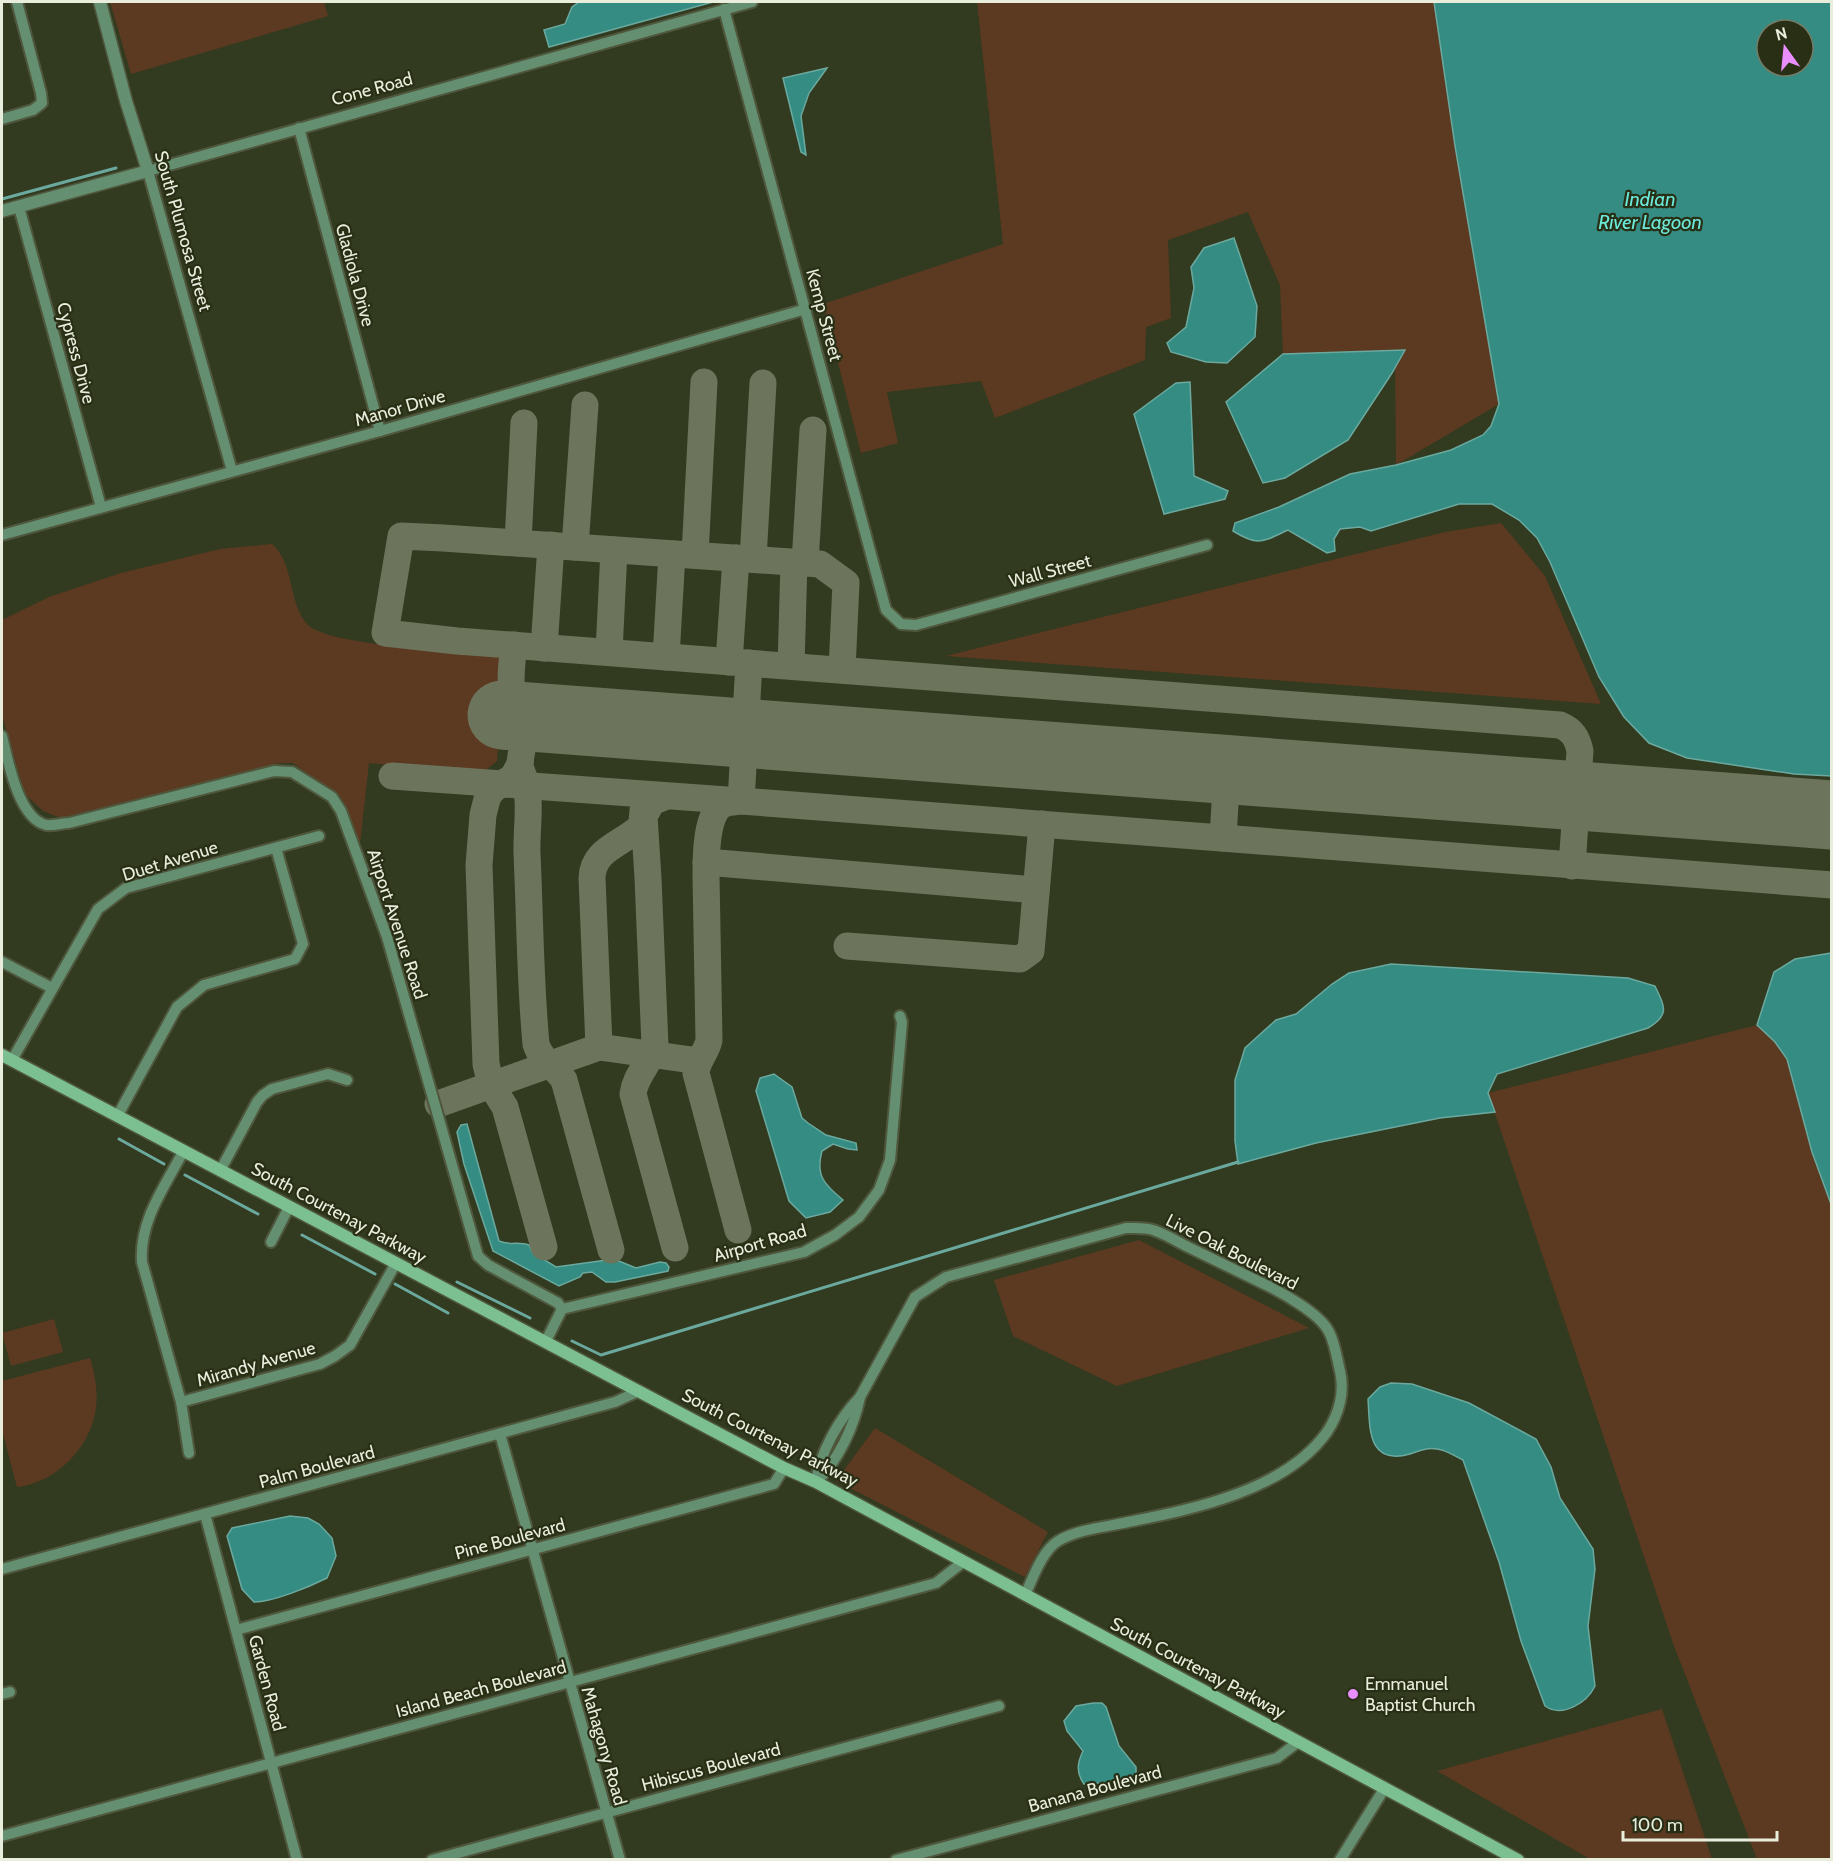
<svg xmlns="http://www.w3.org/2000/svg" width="1833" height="1861" viewBox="0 0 1833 1861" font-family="Cabin,sans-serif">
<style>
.green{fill:#5c3a21}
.water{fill:#358c83;stroke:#6ba99e;stroke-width:1.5;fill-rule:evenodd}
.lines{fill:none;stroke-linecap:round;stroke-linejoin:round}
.stream{stroke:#6ba99e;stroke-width:3}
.taxiway{stroke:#6d745c;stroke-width:27}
.runway{stroke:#6d745c;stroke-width:69}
.minor-casing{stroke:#4f573d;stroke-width:14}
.tertiary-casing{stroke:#4f573d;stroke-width:15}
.secondary-casing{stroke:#4f573d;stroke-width:15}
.minor{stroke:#648f71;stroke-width:10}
.tertiary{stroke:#648f71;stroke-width:12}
.secondary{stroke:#7cc091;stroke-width:12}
.poi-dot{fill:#e98efe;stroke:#282f15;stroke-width:2}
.labels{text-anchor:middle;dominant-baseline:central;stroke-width:4.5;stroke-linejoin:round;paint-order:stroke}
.street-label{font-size:18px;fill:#e8eddc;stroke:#282f15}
.poi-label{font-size:18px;fill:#e8eddc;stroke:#282f15;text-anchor:start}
.water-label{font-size:20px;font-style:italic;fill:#6ce9db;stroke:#282f15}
</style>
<rect width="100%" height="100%" fill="#323a1f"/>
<g class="green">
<polygon points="110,2 324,2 328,16 131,74"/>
<polygon points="977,2 1435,2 1499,404 1396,465 1395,351 1283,354 1280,285 1248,212 1168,240 1171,318 1146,327 1145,360 995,418 981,381 887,392 898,443 861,453 823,304 1003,244"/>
<polygon points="1501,523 1545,576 1601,704 946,656 1445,532"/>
<path d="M272 544C294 563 288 600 306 623 323 646 461 651 494 655L499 658 502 667 497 761 481 774 369 763 360 844 342 800 293 763H281L61 818 43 811 25 794 2 715V620L49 597 121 573 220 549Z"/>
<polygon points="1757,1025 1775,1042 1787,1059 1812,1152 1831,1204 1831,1859 1757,1859 1674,1646 1488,1093"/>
<polygon points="1139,1240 1309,1328 1117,1386 1013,1336 994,1280"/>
<polygon points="54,1319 63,1352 11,1366 2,1333"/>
<path d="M90 1358C95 1374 98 1391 96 1408 91 1447 56 1483 17 1487L2 1430V1381Z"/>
<polygon points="875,1428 1048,1532 1025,1577 836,1481"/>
<polygon points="1662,1709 1712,1859 1590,1859 1437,1771"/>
</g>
<g class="water">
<polygon points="579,2 713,2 549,47 544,30 565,24 572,7"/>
<path d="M1434 2H1831V776L1794 774 1687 758 1649 743 1624 717 1599 677 1550 562 1537 538 1519 520 1492 504H1459L1371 531 1360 527 1340 529 1334 539 1335 551 1327 553 1288 530C1262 542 1259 547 1233 531L1235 523 1279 507 1350 474 1396 465 1451 450 1483 435 1491 426 1499 404 1455 146ZM1767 30H1803V66H1767Z"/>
<polygon points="827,68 809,93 801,116 806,155 801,152 783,78"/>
<polygon points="1234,238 1257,306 1255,337 1227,363 1206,362 1171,352 1167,343 1186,327 1194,288 1191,267 1204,248"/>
<polygon points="1405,350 1392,373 1348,440 1285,478 1263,483 1226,402 1283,354"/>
<polygon points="1190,382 1194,476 1228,491 1225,499 1164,514 1134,414 1176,383"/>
<polygon points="1831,953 1832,953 1831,1204 1812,1152 1787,1059 1775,1042 1757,1025 1774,972 1795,959"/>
<path d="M1391 964 1628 978 1655 986C1665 1007 1670 1015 1648 1028L1497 1074 1488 1093 1495 1112 1440 1118 1316 1143 1238 1164 1235 1141V1080L1245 1048 1276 1020 1296 1014 1332 984 1349 973Z"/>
<path d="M774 1074 792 1087 802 1118 808 1123 826 1135 856 1143 857 1150 848 1149 833 1144 822 1151C815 1176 825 1185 843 1200L830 1212 806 1218 789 1201 756 1091 760 1078Z"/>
<path d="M467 1124 499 1241C510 1246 518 1241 529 1245L533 1253 556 1267 614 1259 636 1268 660 1262 666 1263 669 1267 668 1271 615 1282H606L592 1272 583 1273 580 1277 559 1286 493 1251 464 1164 457 1132 461 1125Z"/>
<path d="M1391 1383 1412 1384 1469 1403 1536 1439 1551 1467 1560 1498 1593 1549 1595 1569 1588 1626 1595 1686C1587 1703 1562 1718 1545 1706L1521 1641 1499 1562 1463 1460C1455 1456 1446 1450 1437 1449 1426 1447 1420 1451 1410 1454 1367 1466 1370 1428 1368 1399L1380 1387Z"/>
<path d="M290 1516 308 1518 319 1524 332 1538 336 1556 327 1578C309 1587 273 1602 254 1602L242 1589 227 1536 232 1528Z"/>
<path d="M1093 1703H1102L1106 1707 1119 1746 1136 1767V1777L1116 1782 1084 1784C1076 1773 1077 1763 1083 1751L1067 1731 1064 1721 1076 1706Z"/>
</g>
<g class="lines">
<g class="stream">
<polyline points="2,199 116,168"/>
<polyline points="119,1139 164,1164"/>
<polyline points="185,1175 258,1214"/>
<polyline points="302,1235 375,1274"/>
<polyline points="457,1282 530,1318"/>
<polyline points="395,1284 448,1313"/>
<polyline points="572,1341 601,1355 1238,1162"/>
</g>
<g class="taxiway">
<polyline points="518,543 524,423"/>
<polyline points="575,547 585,405"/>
<polyline points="695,555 704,382"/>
<polyline points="753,559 763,383"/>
<polyline points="805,563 813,430"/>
<path d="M514 645C512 665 504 702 527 713 533 715 540 716 546 718 520 731 520 756 519 782"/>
<polyline points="544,648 551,545"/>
<polyline points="609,652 614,550"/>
<polyline points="666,657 672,554"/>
<polyline points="729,662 736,558"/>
<polyline points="791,666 794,562"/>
<path d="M842 670 846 583 820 564 443 538 401 536 385 633 457 641 1560 725C1572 730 1577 737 1580 751L1572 866"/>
<polyline points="520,764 513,777 495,788 490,793 487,799 483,815 479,865 486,1064 491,1085 505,1107 544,1247"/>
<path d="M522 772C533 799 526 825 527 854 530 917 530 981 536 1044 541 1061 555 1066 564 1080L611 1250"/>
<polyline points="392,776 741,801 1832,885"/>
<path d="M664 797 652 802 644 816 648 878 655 1046C650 1064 635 1075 633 1094L675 1248"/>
<polyline points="1223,838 1227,769"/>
<polyline points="706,862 1036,890"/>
<polyline points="847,946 1020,959 1031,951 1042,824"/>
<path d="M599 1047 592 878C593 849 621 845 640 827L642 822 643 810"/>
<polyline points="438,1104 599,1047 699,1061"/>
<path d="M738 1230 696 1073C697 1060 707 1052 709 1040L706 875C706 858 706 814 722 805 727 802 735 802 741 801L749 663"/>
</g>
<polyline class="runway" points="502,715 1832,815"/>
<defs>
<g id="minor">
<polyline points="724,9 886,610 901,624 916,625 1207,545"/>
<polyline points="2,119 33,110 42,103 41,93 17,2"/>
<polyline points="299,128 380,431"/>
<polyline points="19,207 101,507"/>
<polyline points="232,471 148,171 752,2"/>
<polyline points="2,535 380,431 806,309"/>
<path d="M2 736C8 760 18 818 46 825 53 826 63 823 69 823L274 771 292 772 332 797 341 811 387 937 478 1256 488 1265 558 1303 562 1309"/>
<polyline points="2,962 52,988"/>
<polyline points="12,1060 98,909 126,888 319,836"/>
<polyline points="118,1115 177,1007 204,985 295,959 303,944 276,848"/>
<path d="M183 1152C165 1186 139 1221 142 1262L181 1402 189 1453"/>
<polyline points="220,1171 257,1102 263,1095 272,1089 328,1074 347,1080"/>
<polyline points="271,1242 289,1207"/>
<polyline points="546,1341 562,1309 804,1252 835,1235 859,1217 879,1190 890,1160 902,1022 900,1016"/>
<polyline points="181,1402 320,1364 335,1356 350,1345 396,1263"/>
<polyline points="500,1434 620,1860"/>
<path d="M816 1482C820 1452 839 1419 860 1397L915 1297 946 1277 1126 1228C1135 1228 1146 1227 1153 1230 1165 1234 1175 1240 1186 1246 1211 1258 1235 1270 1260 1282 1279 1291 1320 1313 1329 1332 1335 1343 1337 1359 1340 1371 1345 1392 1339 1414 1327 1432 1286 1490 1194 1509 1128 1522 1106 1527 1078 1529 1058 1541 1042 1551 1033 1578 1025 1595"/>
<path d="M816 1482C838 1461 854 1427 860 1397"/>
<polyline points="205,1514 297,1860"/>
<polyline points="2,1569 615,1402 639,1391"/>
<polyline points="236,1630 774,1484 784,1468"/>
<polyline points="2,1694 10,1692"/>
<polyline points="2,1836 936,1583 963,1562"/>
<polyline points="432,1860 999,1706"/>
<polyline points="896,1860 1277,1758 1298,1742"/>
<polyline points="1340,1860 1384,1789"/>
</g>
<polyline id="tertiary" points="2,211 148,171 126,101 100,2"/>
<polyline id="secondary" points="2,1055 784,1468 816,1482 1518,1860"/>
</defs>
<use href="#minor" class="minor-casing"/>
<use href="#tertiary" class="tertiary-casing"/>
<use href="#secondary" class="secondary-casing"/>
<use href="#minor" class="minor"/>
<use href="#tertiary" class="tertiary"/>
<use href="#secondary" class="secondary"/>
</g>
<circle class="poi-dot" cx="1353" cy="1694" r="6"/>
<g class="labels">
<g class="street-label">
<text transform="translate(372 89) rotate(-15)">Cone Road</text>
<text transform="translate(183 231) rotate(74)">South Plumosa Street</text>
<text transform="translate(355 275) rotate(75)">Gladiola Drive</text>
<text transform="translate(824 315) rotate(75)">Kemp Street</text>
<text transform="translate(76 353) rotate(75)">Cypress Drive</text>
<text transform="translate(400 408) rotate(-16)">Manor Drive</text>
<text transform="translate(1050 571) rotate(-15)">Wall Street</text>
<text transform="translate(170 861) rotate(-17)">Duet Avenue</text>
<text transform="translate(397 924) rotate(72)">Airport Avenue Road</text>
<text transform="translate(339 1213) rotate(28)">South Courtenay Parkway</text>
<text transform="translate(760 1243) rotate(-16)">Airport Road</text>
<text transform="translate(1232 1252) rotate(27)">Live Oak Boulevard</text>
<text transform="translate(256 1364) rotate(-16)">Mirandy Avenue</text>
<text transform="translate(770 1438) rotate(27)">South Courtenay Parkway</text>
<text transform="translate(317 1467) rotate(-15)">Palm Boulevard</text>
<text transform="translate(510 1539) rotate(-15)">Pine Boulevard</text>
<text transform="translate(1198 1668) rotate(28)">South Courtenay Parkway</text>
<text transform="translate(267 1683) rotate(75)">Garden Road</text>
<text transform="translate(481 1689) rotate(-15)">Island Beach Boulevard</text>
<text transform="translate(604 1746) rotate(74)">Mahagony Road</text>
<text transform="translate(711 1767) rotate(-15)">Hibiscus Boulevard</text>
<text transform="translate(1095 1789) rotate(-15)">Banana Boulevard</text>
</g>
<g class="poi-label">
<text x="1365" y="1684">Emmanuel<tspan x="1365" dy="21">Baptist Church</tspan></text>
</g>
<g class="water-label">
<text x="1650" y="199">Indian<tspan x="1650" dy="23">River Lagoon</tspan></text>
</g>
</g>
<rect width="1833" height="1861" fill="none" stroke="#e8eddc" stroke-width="6"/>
<g transform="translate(1785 48) rotate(345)"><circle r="28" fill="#282f15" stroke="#757b65" stroke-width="1.5"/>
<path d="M0-4.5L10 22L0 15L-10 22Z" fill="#e98efe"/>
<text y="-9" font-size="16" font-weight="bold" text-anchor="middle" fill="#e8eddc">N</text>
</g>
<path d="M1623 1831v9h154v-9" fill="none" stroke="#e8eddc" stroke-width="3"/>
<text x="1632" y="1831" font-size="18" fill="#e8eddc" stroke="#282f15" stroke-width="4.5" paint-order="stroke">100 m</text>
</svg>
